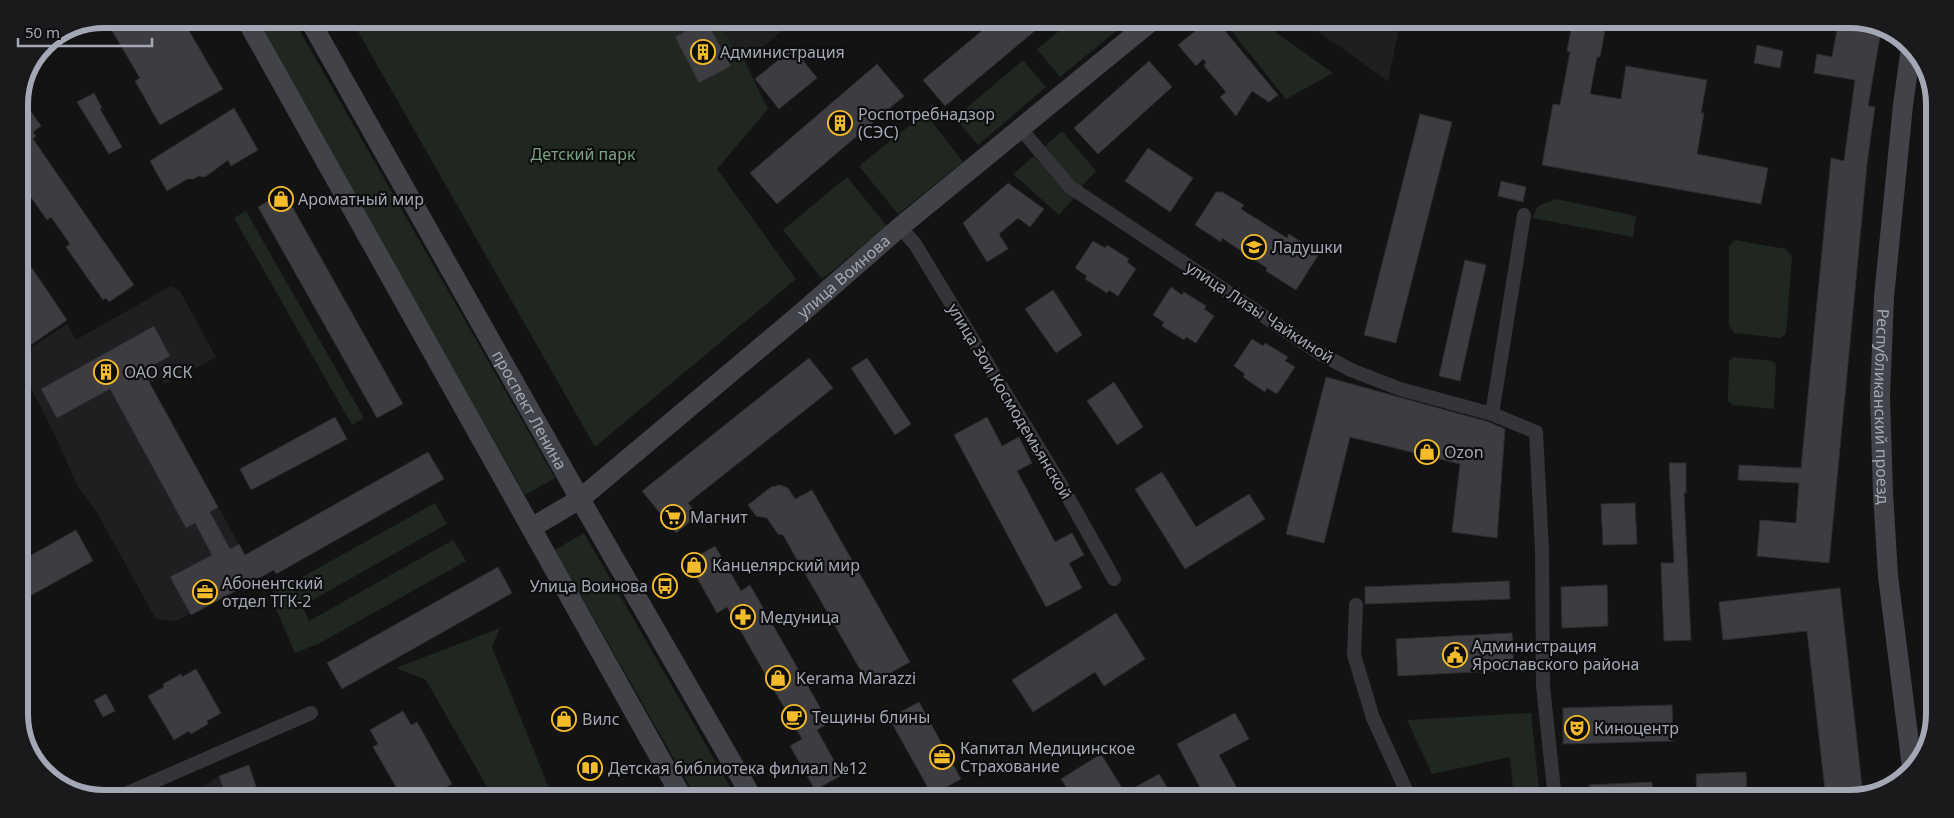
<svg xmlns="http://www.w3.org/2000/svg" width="1954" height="818" viewBox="0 0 1954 818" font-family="'Noto Sans',sans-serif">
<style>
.built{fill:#1f1f21}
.green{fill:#1f2720}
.building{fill:#3d3d41;stroke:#2d2d30}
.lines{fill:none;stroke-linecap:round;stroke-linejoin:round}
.street{stroke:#343439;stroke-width:14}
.secondary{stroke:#424349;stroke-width:20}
.rail{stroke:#4b4c52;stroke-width:4;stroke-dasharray:6 5;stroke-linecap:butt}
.labels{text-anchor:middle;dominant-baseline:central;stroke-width:4.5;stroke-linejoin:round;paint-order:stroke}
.poi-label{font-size:16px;fill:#a4a8b5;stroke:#0e0e0f;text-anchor:start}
.park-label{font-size:16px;fill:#7aa17f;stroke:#0e0e0f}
.street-label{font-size:16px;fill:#a4a8b5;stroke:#0e0e0f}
.rim{fill:none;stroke:#a4a8b5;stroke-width:6}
</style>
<rect width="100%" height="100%" fill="#131314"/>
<g class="built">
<polygon points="715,19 796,19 745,62"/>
<polygon points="1300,19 1401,19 1388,81 1333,42"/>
<polygon points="171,286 180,291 216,357 165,384 159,378 150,383 258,579 176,621 156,619 97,513 78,487 55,435 19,365 19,356 67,324 76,340"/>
<polygon points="249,765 260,799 184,799 219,776"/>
</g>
<g class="green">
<polygon points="254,19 293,19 555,478 525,495"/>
<polygon points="351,19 715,19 745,62 768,109 717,169 796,279 595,447"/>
<polygon points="1074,19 1131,19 1060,77 1037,49"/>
<polygon points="1222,19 1257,19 1333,73 1286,99"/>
<polygon points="1023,60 1046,87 978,145 955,118"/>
<polygon points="925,113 963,162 898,214 859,166"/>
<polygon points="1062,131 1096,171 1080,188 1043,148"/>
<polygon points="1034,156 1064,190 1074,198 1059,215 1013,174"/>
<polygon points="847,177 887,226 822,279 783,230"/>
<polygon points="1556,199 1636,216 1633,237 1532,218 1538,206"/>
<polygon points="246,211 364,418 352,425 234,218"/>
<polygon points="1735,240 1786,249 1792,256 1786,334 1780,338 1734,333 1729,325 1729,246"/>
<polygon points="1733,357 1773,361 1776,365 1774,409 1733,405 1728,401 1729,361"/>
<polygon points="435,503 447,524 302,606 309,621 453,540 466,561 318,644 295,653 270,595"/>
<polygon points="584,533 737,799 697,799 555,550"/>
<polygon points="500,628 492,647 553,798 552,799 494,799 426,680 396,668"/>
<polygon points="1531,713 1540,799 1514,799 1510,757 1432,774 1407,720"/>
</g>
<g class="building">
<polygon points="105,19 182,19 223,89 160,125 135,81 140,78"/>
<polygon points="996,19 1049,19 945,106 923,80"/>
<polygon points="1210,19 1215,19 1278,95 1269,102 1252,91 1236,116 1220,97 1226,92 1204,66 1206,62 1203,59 1196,66 1178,45"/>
<polygon points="1573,19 1607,19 1600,57 1597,57 1590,94 1621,99 1626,66 1707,80 1701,113 1704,113 1697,154 1768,168 1761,204 1542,165 1553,104 1560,105 1570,52 1567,51"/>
<polygon points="1839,19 1862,21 1861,27 1881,31 1868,106 1875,107 1867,164 1829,563 1757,556 1760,520 1796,523 1799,483 1738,480 1739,465 1801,468 1831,158 1844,161 1855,80 1814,73 1817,54 1832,57"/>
<polygon points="706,20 731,66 699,83 675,37"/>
<polygon points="1757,45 1783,51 1780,68 1754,63"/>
<polygon points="793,48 817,78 779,109 755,79"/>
<polygon points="1149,61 1172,87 1098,154 1074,128"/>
<polygon points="877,64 904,96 777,204 750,173"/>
<polygon points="94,93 102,108 100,109 122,147 109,154 77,102"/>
<polygon points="20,96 41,126 33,132 36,136 33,139 134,285 109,302 106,298 103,300 66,247 70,244 51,217 47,220 19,180"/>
<polygon points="234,108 258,150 231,166 228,160 205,177 199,176 193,179 187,179 167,191 150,161"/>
<polygon points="1420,114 1452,122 1396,343 1364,335"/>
<polygon points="1148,148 1193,178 1170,212 1125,181"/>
<polygon points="1501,181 1526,187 1523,202 1498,196"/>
<polygon points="1008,183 1044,209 1030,227 1018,218 999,234 1008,249 987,262 963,223"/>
<polygon points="284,192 403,404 377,418 258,207"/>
<polygon points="1216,192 1222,192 1244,205 1241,209 1287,238 1289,234 1319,254 1296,290 1266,271 1267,268 1222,238 1221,242 1195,225"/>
<polygon points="1093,241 1105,248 1107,245 1129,259 1127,262 1136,269 1118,296 1109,290 1107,293 1085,279 1087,276 1075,268"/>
<polygon points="19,249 67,320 19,353"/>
<polygon points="1465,260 1486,265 1460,381 1439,376"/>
<polygon points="1171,287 1182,295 1184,292 1206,306 1204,309 1214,316 1196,343 1186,337 1184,340 1162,326 1164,322 1153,315"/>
<polygon points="1053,290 1082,335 1056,353 1025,309"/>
<polygon points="154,326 170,356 143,371 218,507 210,512 230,549 239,544 245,555 428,452 444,479 276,574 274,570 191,615 170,577 212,555 195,523 186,528 110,389 57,418 41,389"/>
<polygon points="1252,339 1263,346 1265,343 1288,357 1285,361 1295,367 1277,394 1267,388 1265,392 1243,377 1245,374 1234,366"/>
<polygon points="809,358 833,388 688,503 698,515 676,533 642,491"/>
<polygon points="867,358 911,424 895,435 851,368"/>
<polygon points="1326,377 1489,422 1505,429 1497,538 1452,532 1460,464 1350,437 1324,543 1286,534"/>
<polygon points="1114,382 1143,427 1117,445 1087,401"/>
<polygon points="335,417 347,439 251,490 240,469"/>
<polygon points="987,417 1002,446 1019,437 1032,463 1017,471 1055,542 1072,533 1084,555 1069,563 1082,588 1046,607 954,435"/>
<polygon points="1669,463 1686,463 1686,493 1684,493 1691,640 1664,641 1661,563 1674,563"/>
<polygon points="1162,472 1196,527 1249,494 1265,519 1185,569 1135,489"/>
<polygon points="780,485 788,488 795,499 812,490 910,662 869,685 783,535 778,534 767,518 756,516 748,505 771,487"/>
<polygon points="1635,503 1637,544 1603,545 1601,504"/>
<polygon points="76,530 93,561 19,602 19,562"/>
<polygon points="715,546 741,591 750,585 829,723 817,730 842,775 815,790 790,746 802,739 727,607 717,613 688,562"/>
<polygon points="498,567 512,593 342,689 327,663"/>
<polygon points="1509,581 1510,599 1365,604 1365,587"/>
<polygon points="1607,585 1608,626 1562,628 1561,587"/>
<polygon points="1840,588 1863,795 1850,799 1826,799 1807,631 1723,640 1719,602"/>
<polygon points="1116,613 1145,659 1104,686 1095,672 1033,712 1012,680"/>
<polygon points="1512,633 1514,670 1398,676 1396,639"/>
<polygon points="196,669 221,713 207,721 208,724 191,734 189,731 174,740 148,696 164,687 163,684 181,674 182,677"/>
<polygon points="106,694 115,711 103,717 94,700"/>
<polygon points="919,702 961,779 932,795 889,718"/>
<polygon points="1672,705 1673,741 1563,744 1563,708"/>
<polygon points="403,711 411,725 417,722 452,784 446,787 453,799 403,799 373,747 378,744 370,730"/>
<polygon points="1235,713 1249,739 1219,755 1243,799 1206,799 1177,744"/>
<polygon points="1101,754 1125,793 1159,774 1171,794 1162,799 1074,799 1061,779"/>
<polygon points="249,765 260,799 227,799 219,776"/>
<polygon points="1746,772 1747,799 1697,799 1696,774"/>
<polygon points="1652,782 1653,799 1590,799 1589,785"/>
</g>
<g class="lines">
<g class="street">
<polyline points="1020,128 1070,187 1319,353 1351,370 1400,389 1492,414 1536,432 1542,550 1543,686 1555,799"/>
<polyline points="900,227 915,244 1064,490 1114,579"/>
<polyline points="1492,414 1524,215"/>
<polyline points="1356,605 1354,655 1373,718 1410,799"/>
<polyline points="114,799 311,713"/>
</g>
<g class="secondary">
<polyline points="246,19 683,799"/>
<path id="s1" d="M309 19 580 499 753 799"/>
<path id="s2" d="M1911 47 1903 105 1884 297 1880 396 1883 493 1888 576 1912 767"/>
<path id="s3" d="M531 528 580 499 798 316 900 227 1154 19"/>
</g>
<polyline class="rail" points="1932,469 1928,269 1934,168"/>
</g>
<defs>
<symbol id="building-ring" viewBox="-11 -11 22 22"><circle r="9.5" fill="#0e0e0f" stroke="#f4bb2b" stroke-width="1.5"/><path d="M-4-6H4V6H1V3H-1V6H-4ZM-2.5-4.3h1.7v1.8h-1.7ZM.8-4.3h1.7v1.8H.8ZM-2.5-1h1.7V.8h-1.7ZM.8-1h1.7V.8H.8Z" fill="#f4bb2b"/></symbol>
<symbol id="shop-ring" viewBox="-11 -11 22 22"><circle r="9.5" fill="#0e0e0f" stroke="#f4bb2b" stroke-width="1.5"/><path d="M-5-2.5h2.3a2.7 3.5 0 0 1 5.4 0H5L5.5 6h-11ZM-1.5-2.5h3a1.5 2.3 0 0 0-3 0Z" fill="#f4bb2b"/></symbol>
<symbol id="school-ring" viewBox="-11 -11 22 22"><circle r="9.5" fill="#0e0e0f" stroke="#f4bb2b" stroke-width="1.5"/><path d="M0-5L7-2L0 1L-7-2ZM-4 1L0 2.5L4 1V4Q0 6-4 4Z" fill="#f4bb2b"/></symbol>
<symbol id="supermarket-ring" viewBox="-11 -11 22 22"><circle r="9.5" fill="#0e0e0f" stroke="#f4bb2b" stroke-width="1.5"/><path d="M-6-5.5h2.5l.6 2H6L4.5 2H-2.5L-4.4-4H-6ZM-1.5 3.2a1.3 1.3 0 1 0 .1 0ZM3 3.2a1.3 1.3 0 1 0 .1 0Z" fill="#f4bb2b"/></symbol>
<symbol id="bus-ring" viewBox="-11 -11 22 22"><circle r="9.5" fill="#0e0e0f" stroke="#f4bb2b" stroke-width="1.5"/><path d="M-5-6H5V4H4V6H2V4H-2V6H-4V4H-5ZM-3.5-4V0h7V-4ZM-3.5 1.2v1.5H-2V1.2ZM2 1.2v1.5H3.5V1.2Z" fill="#f4bb2b"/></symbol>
<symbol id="office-ring" viewBox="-11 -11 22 22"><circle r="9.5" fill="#0e0e0f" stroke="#f4bb2b" stroke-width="1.5"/><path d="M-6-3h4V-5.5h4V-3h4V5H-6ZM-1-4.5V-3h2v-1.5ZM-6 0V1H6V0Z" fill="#f4bb2b"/></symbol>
<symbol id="pharmacy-ring" viewBox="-11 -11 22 22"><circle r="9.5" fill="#0e0e0f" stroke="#f4bb2b" stroke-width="1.5"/><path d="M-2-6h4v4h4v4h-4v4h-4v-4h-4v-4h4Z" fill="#f4bb2b"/></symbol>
<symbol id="civic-ring" viewBox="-11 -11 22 22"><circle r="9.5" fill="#0e0e0f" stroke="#f4bb2b" stroke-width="1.5"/><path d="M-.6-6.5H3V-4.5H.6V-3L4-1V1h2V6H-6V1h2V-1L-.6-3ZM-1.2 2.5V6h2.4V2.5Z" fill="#f4bb2b"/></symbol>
<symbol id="cafe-ring" viewBox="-11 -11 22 22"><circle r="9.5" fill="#0e0e0f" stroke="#f4bb2b" stroke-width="1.5"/><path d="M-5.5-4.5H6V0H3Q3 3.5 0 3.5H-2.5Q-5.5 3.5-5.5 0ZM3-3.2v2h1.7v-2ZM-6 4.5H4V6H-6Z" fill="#f4bb2b"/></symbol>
<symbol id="theatre-ring" viewBox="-11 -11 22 22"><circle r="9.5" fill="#0e0e0f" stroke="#f4bb2b" stroke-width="1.5"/><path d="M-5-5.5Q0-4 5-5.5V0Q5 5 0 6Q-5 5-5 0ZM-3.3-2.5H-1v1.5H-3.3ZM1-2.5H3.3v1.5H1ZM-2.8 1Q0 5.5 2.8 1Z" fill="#f4bb2b"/></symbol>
<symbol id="library-ring" viewBox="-11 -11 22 22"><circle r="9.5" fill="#0e0e0f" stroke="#f4bb2b" stroke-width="1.5"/><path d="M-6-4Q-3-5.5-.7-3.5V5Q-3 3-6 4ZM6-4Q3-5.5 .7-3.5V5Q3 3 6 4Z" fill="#f4bb2b"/></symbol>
</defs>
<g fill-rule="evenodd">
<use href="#building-ring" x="689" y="38" width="28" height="28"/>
<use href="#building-ring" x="826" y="109" width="28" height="28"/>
<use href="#shop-ring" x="267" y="185" width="28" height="28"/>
<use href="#school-ring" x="1240" y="233" width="28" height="28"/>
<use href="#building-ring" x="92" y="358" width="28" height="28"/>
<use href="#shop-ring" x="1413" y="438" width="28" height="28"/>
<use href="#supermarket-ring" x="659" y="503" width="28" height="28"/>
<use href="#shop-ring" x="680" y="551" width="28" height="28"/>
<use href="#bus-ring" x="651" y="572" width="28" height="28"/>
<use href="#office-ring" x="191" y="578" width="28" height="28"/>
<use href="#pharmacy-ring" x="729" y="603" width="28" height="28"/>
<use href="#civic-ring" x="1441" y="641" width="28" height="28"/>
<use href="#shop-ring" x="764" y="664" width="28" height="28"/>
<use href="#cafe-ring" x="780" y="703" width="28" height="28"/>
<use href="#shop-ring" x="550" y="705" width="28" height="28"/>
<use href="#theatre-ring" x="1563" y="714" width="28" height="28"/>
<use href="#office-ring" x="928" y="743" width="28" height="28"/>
<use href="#library-ring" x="576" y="754" width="28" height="28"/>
</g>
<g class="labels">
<g class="poi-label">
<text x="720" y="52">Администрация</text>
<text x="858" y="114">Роспотребнадзор<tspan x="858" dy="18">(СЭС)</tspan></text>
<text x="298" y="199">Ароматный мир</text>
<text x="1272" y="247">Ладушки</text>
<text x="124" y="372">ОАО ЯСК</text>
<text x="1444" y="452">Ozon</text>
<text x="690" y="517">Магнит</text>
<text x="712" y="565">Канцелярский мир</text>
<text x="222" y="583">Абонентский<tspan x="222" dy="18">отдел ТГК-2</tspan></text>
<text x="648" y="586" text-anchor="end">Улица Воинова</text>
<text x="760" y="617">Медуница</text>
<text x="1472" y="646">Администрация<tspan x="1472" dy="18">Ярославского района</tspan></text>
<text x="796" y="678">Kerama Marazzi</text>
<text x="812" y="717">Тещины блины</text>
<text x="582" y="719">Вилс</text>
<text x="1594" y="728">Киноцентр</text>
<text x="960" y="748">Капитал Медицинское<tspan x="960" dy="18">Страхование</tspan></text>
<text x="608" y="768">Детская библиотека филиал №12</text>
</g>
<g class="park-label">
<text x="583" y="154">Детский парк</text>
</g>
<g class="street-label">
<text stroke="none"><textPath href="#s3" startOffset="402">улица Воинова</textPath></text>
<text transform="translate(1260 312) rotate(33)">улица Лизы Чайкиной</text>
<text transform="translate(1010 401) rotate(59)">улица Зои Космодемьянской</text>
<text stroke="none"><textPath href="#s2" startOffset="361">Республиканский проезд</textPath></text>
<text stroke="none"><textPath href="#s1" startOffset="449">проспект Ленина</textPath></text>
</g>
</g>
<path d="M0 0H1954V818H0ZM104 28H1850A76 76 0 0 1 1926 104V714A76 76 0 0 1 1850 790H104A76 76 0 0 1 28 714V104A76 76 0 0 1 104 28Z" fill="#1a1a1c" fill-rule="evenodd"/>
<path class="rim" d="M104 28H1850A76 76 0 0 1 1926 104V714A76 76 0 0 1 1850 790H104A76 76 0 0 1 28 714V104A76 76 0 0 1 104 28Z"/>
<path d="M18 38v8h134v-8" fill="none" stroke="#a4a8b5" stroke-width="2.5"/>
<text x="25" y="38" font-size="15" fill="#a4a8b5" stroke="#0e0e0f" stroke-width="4" paint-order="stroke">50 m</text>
</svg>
